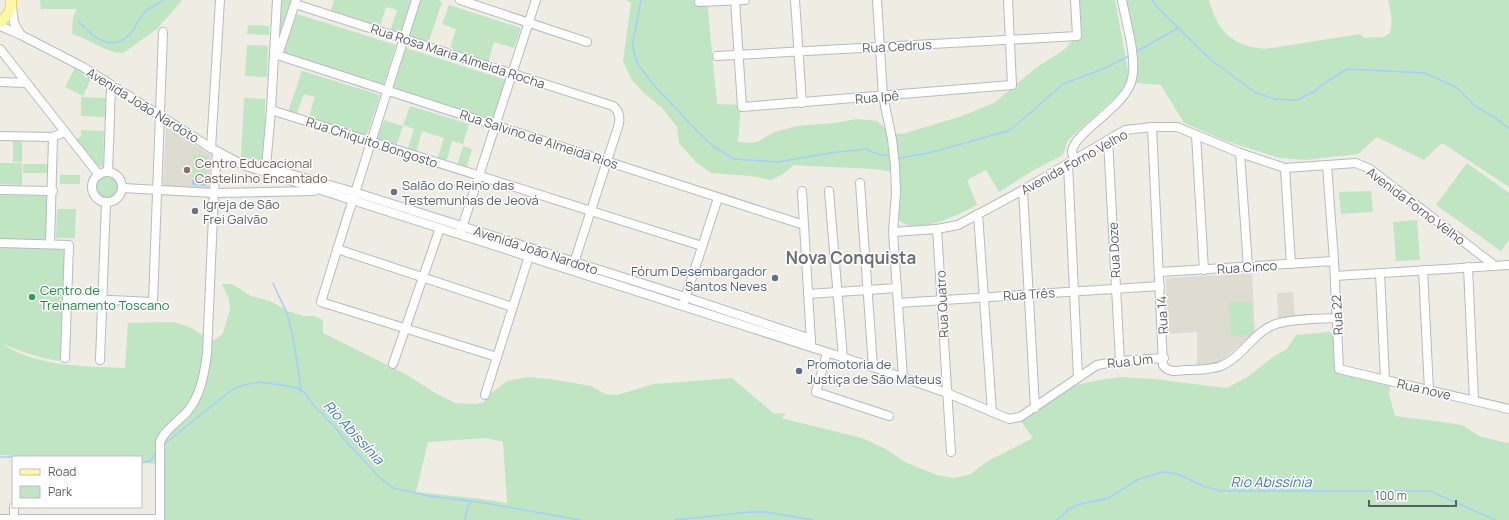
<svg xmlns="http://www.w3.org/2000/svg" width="1509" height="520" viewBox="0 0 1509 520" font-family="Manrope,sans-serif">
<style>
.education{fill:#dedbd1}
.green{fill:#c0e5c3;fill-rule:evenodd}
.water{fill:#a4cefd}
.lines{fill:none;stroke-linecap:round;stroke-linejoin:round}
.stream{stroke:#a4cefd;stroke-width:1.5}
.minor-casing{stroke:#b8babf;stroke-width:10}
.major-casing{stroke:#eed25b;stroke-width:12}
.minor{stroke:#fff;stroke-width:8}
.major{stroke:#fdf7a8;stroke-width:10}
.education-dot{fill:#8d6e63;stroke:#fff;stroke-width:1.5}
.worship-dot{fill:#6b7280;stroke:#fff;stroke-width:1.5}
.service-dot{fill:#5c6f8a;stroke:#fff;stroke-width:1.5}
.leisure-dot{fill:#2e9e5b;stroke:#fff;stroke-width:1.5}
.labels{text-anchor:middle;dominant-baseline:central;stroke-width:3;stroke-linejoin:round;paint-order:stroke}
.street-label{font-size:13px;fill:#5b5e63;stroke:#fff}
.education-label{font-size:13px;fill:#785e54;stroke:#fff;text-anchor:start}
.worship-label{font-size:13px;fill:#5b616d;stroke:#fff;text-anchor:start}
.service-label{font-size:13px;fill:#4e5e75;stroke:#fff;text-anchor:end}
.leisure-label{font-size:13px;fill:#27864d;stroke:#fff;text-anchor:start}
.water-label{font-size:14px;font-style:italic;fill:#4677c0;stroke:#fff}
.district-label{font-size:17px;font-weight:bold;fill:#6c7075;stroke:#fff}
</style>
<rect width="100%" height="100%" fill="#eeece3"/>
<g class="education">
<polygon points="166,126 211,155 209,189 163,186"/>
<polygon points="1252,273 1255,334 1215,365 1197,365 1197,332 1167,334 1166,278"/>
<polygon points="1293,292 1295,317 1278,318 1277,293"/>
</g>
<g class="green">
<path d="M40 0H182L157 29 123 53C108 54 88 38 72 34L73 17 77 9H41Z"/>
<polygon points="280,0 291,0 278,39"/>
<polygon points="334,0 411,0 400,34 390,32 397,10 386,7 379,29 330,13"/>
<polygon points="420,0 438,0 442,2 428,44 409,37"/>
<path d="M626 0H707L717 104 741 105 738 142 751 143 759 141 772 133 796 126 835 123 857 119 877 121 890 133 903 134 962 116 994 103 1037 67 1064 50 1073 40 1081 25 1077 0H1115L1128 70 1127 81 1118 95 1068 140 1063 155 1034 170 999 192 986 170 967 180 977 205C960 214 917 236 900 221 893 215 892 204 891 195L894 189 893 172C860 166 827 168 794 165L783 174 771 180 751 176 711 173 696 162 679 143 677 127 663 109 643 92 631 79 623 61 631 3Z"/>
<path d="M1121 0H1209C1218 33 1233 46 1266 49L1360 34 1364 38 1383 37 1390 33C1393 21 1391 12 1388 0H1509V187L1442 143 1424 160 1377 137 1358 154 1306 160 1279 158 1226 141 1184 123 1161 85 1135 83Z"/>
<polygon points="449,5 521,28 514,48 494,42 488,63 449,51 456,29 442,24"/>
<polygon points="297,14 396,45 383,86 283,54"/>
<polygon points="248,25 269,26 269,35 247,34"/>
<polygon points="247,45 268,46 267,77 245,76"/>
<polygon points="406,48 506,80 492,120 393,89"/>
<polygon points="75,68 92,77 83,96 65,87"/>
<polygon points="302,71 380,95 366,138 308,119 315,97 304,94 296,115 288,112"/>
<polygon points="81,97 106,98 106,117 81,116"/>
<polygon points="244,98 265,99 266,164 241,157"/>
<polygon points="410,106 469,124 463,144 452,141 446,163 437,160 444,138 422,131 416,153 407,150 414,129 403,125"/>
<polygon points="384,120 403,126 396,146 377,140"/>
<polygon points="81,130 104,131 103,166 100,167 96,165 76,140 81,136"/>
<rect x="13" y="141" width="9" height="21"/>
<polygon points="463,146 472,149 466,169 457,166"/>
<polygon points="193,155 209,156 207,177 192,177"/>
<polygon points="0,163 22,163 22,185 0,184"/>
<polygon points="1467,163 1509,193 1509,240 1501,251 1436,205"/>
<polygon points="23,164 49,164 48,173 23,173"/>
<rect x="60" y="175" width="20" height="9"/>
<circle cx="106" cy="189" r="13"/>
<polygon points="1371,191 1373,212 1341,214 1339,192"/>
<polygon points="0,195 47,196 46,239 0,239"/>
<polygon points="57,209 76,209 75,238 56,238"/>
<polygon points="1417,220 1420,260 1396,261 1393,222"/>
<path d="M0 248H64L66 251 61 361C39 359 22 351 2 344 38 367 83 366 125 368L128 323 173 322 192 328 211 341 218 338 223 333 230 310 229 299 222 284H232L251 296 270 301 290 312 304 316H314L323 320V333L407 375 437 394 455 403 476 404 484 402 490 394 507 381 528 377 550 379 591 386 605 394 617 395 654 384 732 378 773 413 787 414 781 418 862 438 884 448 907 463 937 475 954 478 971 474 986 462 1033 438 1020 420 1070 386 1100 380 1122 377 1154 379 1227 388 1249 376 1273 357 1287 349 1296 335 1328 332 1333 333 1337 370 1391 385 1389 394 1395 416 1451 423 1464 426 1479 436 1502 442 1509 443V520H163L158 464 141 463V457H36L0 455ZM486 438 503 442 507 503 482 499 416 492 428 442Z"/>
<polygon points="576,266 680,299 577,268"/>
<polygon points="1252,302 1253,335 1231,336 1229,303"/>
</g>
<polygon class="water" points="192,180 206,181 206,186 192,185"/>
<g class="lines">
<g class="stream">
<polyline points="641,0 633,43 633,48 637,63 652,83 696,130 713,146 734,159 778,162 830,153 866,149 877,154 890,156"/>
<polyline points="1152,0 1158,8 1211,60 1256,93 1275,99 1297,100 1315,91 1326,82 1347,69 1425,73 1456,87 1475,106 1494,117 1509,129"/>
<path d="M79 22C93 37 113 54 131 33 136 27 138 20 143 14 148 8 157 4 164 0"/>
<polyline points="1134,53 1178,28"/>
<polyline points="896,157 900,158 929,153 1008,131 1015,126 1063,84 1103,69 1129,56"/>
<path d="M273 283C277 293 282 302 286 311 294 334 298 367 301 391"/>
<polyline points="163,445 233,389 240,386 258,382 288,386 297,388 305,393 314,406 335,427 345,440 381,479 393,488 429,496 479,502 580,520"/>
<polyline points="0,457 21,457"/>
<polyline points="141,463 150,461 157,451"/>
<polyline points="465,520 467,508 472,501"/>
<polyline points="675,520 749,512 766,512 813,520"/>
<polyline points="1057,520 1069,509 1077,505 1108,498 1139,479 1163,472 1178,474 1203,486 1220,491 1430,491 1495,520"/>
</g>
<defs>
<g id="minor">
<path d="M416 0C384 100 352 201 321 302L497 357"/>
<polyline points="460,0 587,42"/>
<polyline points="735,0 742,107 1012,85 1008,0"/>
<polyline points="795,0 802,103"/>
<polyline points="877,0 883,96 892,139 895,166 896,193 893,232 903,377"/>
<polyline points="699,2 745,0"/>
<path d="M295 4 613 106C619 111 620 116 619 124L573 266"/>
<polyline points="12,7 14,23 21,35"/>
<polyline points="0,26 21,35 83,67 211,148 243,165 873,367 947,393 1009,419 1020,417 1097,365 1120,361 1164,358"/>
<polyline points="0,49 99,175"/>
<polyline points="274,54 804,225"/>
<polyline points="278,55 296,0"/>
<polyline points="717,56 1077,36 1075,0"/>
<polyline points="0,82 25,83"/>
<polyline points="271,110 702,246"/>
<path d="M1152 127 1163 365C1168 373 1177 371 1185 370 1197 370 1210 370 1221 366 1243 357 1254 331 1276 324 1295 318 1318 319 1337 318"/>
<polyline points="1196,135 1204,270"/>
<polyline points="0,136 53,137 64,132"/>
<polyline points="1108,140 1120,361"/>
<polyline points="211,148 220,0"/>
<polyline points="1240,153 1248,267"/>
<path d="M1074 160C1074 158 1072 154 1072 151 1074 132 1127 106 1132 79 1137 57 1126 22 1122 0"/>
<polyline points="1068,164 1078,377"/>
<polyline points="1327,165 1334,261 1339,369 1509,409"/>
<polyline points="266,167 271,110 277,0"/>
<polyline points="1285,168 1291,264"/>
<circle cx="107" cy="187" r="15"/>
<polyline points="108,172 111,86"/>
<polyline points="265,173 266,167 354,192 685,297 811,339"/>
<polyline points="860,183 873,367"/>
<polyline points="123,188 214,193 314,191"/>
<polyline points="0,190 53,191"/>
<polyline points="1023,190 1035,408"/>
<polyline points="802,191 811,342"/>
<polyline points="829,191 843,358"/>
<polyline points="978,214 992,412"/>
<polyline points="937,229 951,452"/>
<polyline points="461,231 536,0"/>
<polyline points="893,232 937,229 958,225 1023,190 1125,130 1152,127 1177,127 1240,153 1285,168 1356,163 1370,169 1495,266"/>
<polyline points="0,243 69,245 65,358"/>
<polyline points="50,244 53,137"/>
<polyline points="337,249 512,307"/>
<polyline points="1468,267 1474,400"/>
<polyline points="1423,270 1429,390"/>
<polyline points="1160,272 1334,261"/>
<polyline points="1380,273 1385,379"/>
<polyline points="1335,276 1509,265"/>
<polyline points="808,294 897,288"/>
<polyline points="68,298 153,302 163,32"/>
<polyline points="684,302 718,198"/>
<polyline points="898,303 1160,286"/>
<polyline points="827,353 816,392 889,416"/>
<polyline points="100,360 106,203"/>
<polyline points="393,364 440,228"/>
<polyline points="485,395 529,256"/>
<polyline points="14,507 14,520"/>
<polyline points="0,519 160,519"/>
<path d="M160 520V442C164 430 179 421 187 412 201 395 204 375 207 354L214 193 217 152"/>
</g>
<path id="major" d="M0 22C8 16 12 10 11 0"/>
</defs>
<use href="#minor" class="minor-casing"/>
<use href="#major" class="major-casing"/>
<use href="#minor" class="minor"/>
<use href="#major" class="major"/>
</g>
<circle class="education-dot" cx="187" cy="170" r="4"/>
<g class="worship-dot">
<circle cx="394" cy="192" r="4"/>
<circle cx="195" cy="211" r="4"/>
</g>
<g class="service-dot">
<circle cx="775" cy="278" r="4"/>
<circle cx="799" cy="371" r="4"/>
</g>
<circle class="leisure-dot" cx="32" cy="297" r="4"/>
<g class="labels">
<g class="street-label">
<text transform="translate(897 46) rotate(-3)">Rua Cedrus</text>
<text transform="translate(458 56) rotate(18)">Rua Rosa Maria Almeida Rocha</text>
<text transform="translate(877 97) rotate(-5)">Rua Ipê</text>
<text transform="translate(143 105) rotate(32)">Avenida João Nardoto</text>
<text transform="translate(539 139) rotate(18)">Rua Salvino de Almeida Rios</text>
<text transform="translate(372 142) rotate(18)">Rua Chiquito Bongosto</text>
<text transform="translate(1074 162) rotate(-29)">Avenida Forno Velho</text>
<text transform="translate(1416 206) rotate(37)">Avenida Forno Velho</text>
<text transform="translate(536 250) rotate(18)">Avenida João Nardoto</text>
<text transform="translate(1114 250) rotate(-93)">Rua Doze</text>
<text transform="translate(1247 267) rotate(-4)">Rua Cinco</text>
<text transform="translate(1029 294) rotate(-4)">Rua Três</text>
<text transform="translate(942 304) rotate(-93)">Rua Quatro</text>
<text transform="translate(1162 315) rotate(-93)">Rua 14</text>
<text transform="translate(1337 315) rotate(-93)">Rua 22</text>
<text transform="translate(1130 361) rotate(-6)">Rua Um</text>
<text transform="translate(1424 389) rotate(13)">Rua nove</text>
</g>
<g class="education-label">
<text x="195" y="163">Centro Educacional<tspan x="195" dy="15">Castelinho Encantado</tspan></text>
</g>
<g class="worship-label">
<text x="402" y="185">Salão do Reino das<tspan x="402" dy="15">Testemunhas de Jeová</tspan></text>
<text x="203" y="204">Igreja de São<tspan x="203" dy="15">Frei Galvão</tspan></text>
</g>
<g class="service-label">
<text x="767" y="271">Fórum Desembargador<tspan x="767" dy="15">Santos Neves</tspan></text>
<text x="807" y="364" text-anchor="start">Promotoria de<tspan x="807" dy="15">Justiça de São Mateus</tspan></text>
</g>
<g class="leisure-label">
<text x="40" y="290">Centro de<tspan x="40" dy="15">Treinamento Toscano</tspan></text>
</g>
<g class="water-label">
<text transform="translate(354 432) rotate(47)">Rio Abissínia</text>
<text x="1271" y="481">Rio Abissínia</text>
</g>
<g class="district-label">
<text x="851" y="257">Nova Conquista</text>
</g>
</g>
<rect x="12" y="456" width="130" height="52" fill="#ffffff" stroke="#bdbfc1"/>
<rect x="20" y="469" width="20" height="6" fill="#fdf7a8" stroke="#bdbfc1"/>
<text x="48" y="476" font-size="12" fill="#5b5e63">Road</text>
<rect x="20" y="486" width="20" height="12" fill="#c0e5c3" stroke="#bdbfc1"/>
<text x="48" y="496" font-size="12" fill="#5b5e63">Park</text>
<path d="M1369 500v6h87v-6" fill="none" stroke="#5b5e63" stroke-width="2"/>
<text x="1375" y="500" font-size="12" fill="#5b5e63" stroke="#ffffff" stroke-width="3" paint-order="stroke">100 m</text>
</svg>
